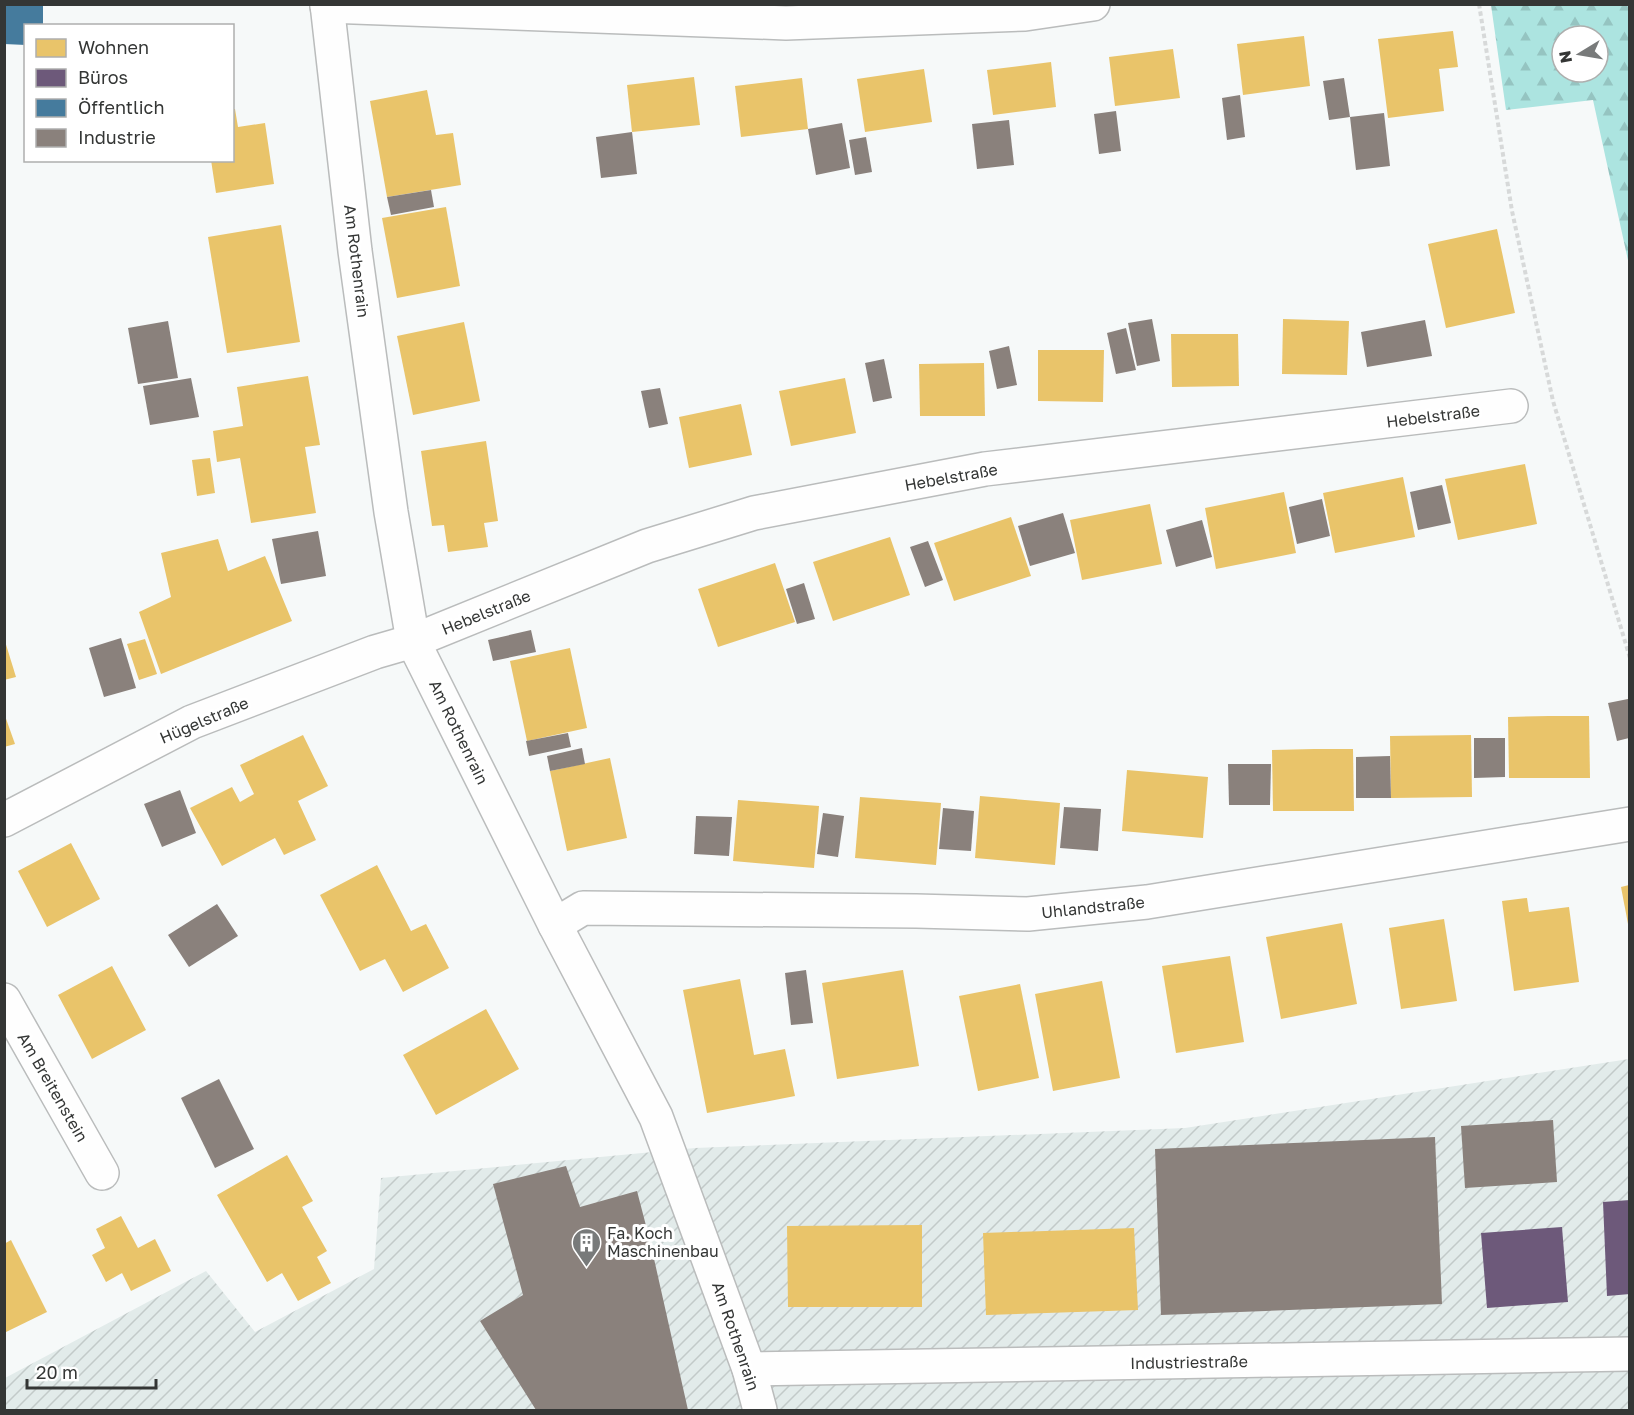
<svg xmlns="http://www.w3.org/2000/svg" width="1634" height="1415" viewBox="0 0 1634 1415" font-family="'Golos Text',sans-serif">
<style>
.industrial{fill:url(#industrial-furrows)}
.forest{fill:url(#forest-firs);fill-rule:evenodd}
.homes{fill:#e9c46a}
.offices{fill:#6d597a}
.public{fill:#457b9d}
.industry{fill:#8a817c}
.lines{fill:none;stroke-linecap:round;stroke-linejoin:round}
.street-casing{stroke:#babcbc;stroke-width:36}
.path{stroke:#d7d9d9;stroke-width:4;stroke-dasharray:4.5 3;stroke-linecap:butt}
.street{stroke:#fefefe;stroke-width:33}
.labels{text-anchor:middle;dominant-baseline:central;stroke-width:6;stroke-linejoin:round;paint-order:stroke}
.street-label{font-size:16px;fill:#343635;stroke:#fff}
.poi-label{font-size:16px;fill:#343635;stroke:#fff;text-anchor:start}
</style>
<defs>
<pattern id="industrial-furrows" width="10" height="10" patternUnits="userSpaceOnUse" patternTransform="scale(1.5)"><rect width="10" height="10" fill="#e2ebea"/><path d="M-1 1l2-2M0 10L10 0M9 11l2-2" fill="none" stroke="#c2cac9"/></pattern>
<pattern id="forest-firs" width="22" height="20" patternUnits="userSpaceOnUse" patternTransform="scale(1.5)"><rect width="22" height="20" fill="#ace4e0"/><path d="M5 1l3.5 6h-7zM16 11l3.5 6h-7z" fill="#95c4c1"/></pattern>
</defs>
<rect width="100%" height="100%" fill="#f6f9f9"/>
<polygon class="industrial" points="1629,1059 1629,1410 5,1410 5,1378 206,1271 255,1332 374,1269 381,1178 695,1148 1185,1128"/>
<path class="forest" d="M1491 5H1629V265L1593 100 1506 110ZM1562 36H1598V72H1562Z"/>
<g class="homes">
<polygon points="1453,31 1458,67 1439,69 1444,111 1388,118 1378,39"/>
<polygon points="1304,36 1310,86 1243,95 1237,44"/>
<polygon points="1173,49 1180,98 1115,106 1109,57"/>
<polygon points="1051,62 1056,107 993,115 987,70"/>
<polygon points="924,69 932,122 865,132 857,79"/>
<polygon points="694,77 700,125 632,132 627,85"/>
<polygon points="802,78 808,129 741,137 735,86"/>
<polygon points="427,90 436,135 453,133 461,185 387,197 370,101"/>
<polygon points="232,109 235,109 238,127 265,123 274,184 216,193 211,160 232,160"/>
<polygon points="446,207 460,286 397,298 382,218"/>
<polygon points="281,225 300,342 227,353 208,237"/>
<polygon points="1497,229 1515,313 1446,328 1428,244"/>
<polygon points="1283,319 1349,321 1347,375 1282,374"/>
<polygon points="464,322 480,401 413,415 397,336"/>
<polygon points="1171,334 1238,334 1239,386 1172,387"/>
<polygon points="1038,350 1104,350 1103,402 1038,401"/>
<polygon points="984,363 985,416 920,416 919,364"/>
<polygon points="308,376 320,445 305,447 316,513 251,523 240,458 217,462 213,431 243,426 237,387"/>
<polygon points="845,378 856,433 791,446 779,391"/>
<polygon points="741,404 752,455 689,468 679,417"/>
<polygon points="486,441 498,521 484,523 488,547 448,552 444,525 432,526 421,451"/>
<polygon points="210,458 215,493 197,496 192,460"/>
<polygon points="1525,464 1537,524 1458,540 1445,479"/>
<polygon points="1403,477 1415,537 1335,553 1323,493"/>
<polygon points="1284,492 1296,553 1216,569 1205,508"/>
<polygon points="1150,504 1162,564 1082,580 1070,520"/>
<polygon points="1011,517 1031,576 954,601 934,543"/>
<polygon points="890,537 910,595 833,621 813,562"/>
<polygon points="218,539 228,571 265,556 292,621 161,674 139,612 171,597 161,553"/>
<polygon points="775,563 795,622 718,647 698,589"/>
<polygon points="4,638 16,677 4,680"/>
<polygon points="145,639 157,674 139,680 127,644"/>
<polygon points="570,648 587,728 527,741 510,661"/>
<polygon points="4,713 15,744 4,747"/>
<polygon points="1549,716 1589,716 1590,778 1509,778 1508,717"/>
<polygon points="303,735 328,786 298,801 316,840 284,855 275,838 222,866 190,808 232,787 240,802 254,794 240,765"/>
<polygon points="1471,735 1472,797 1391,798 1390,736"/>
<polygon points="1314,749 1353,749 1354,811 1273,811 1272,750"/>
<polygon points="610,758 627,838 567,851 550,771"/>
<polygon points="1127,770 1208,777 1203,838 1122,831"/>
<polygon points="980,796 1060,803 1055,865 975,858"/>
<polygon points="860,797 941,803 936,865 855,858"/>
<polygon points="738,800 819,806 814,868 733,861"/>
<polygon points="71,843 100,899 47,927 18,871"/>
<polygon points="377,865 411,931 426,924 449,968 403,992 385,959 360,971 320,895"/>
<polygon points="1629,885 1629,924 1628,924 1621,887"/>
<polygon points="1527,898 1529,912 1569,907 1579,982 1514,991 1502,901"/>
<polygon points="1444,919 1457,1001 1401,1009 1389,928"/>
<polygon points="1342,923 1357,1004 1281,1019 1266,937"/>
<polygon points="1230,956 1244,1042 1176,1053 1162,966"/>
<polygon points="112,966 146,1030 92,1059 58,995"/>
<polygon points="903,970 919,1066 837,1079 822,983"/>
<polygon points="740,979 754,1055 785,1049 795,1096 707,1113 683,990"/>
<polygon points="1102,981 1120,1078 1053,1091 1035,994"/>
<polygon points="1020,984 1039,1078 978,1091 959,996"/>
<polygon points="486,1009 519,1069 436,1115 403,1055"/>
<polygon points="287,1155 313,1201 302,1207 327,1251 317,1257 331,1283 298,1301 282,1273 267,1282 217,1195"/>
<polygon points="121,1216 138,1248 155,1239 171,1271 131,1291 122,1273 106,1282 92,1255 105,1248 96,1229"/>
<polygon points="922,1225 922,1307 788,1307 787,1226"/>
<polygon points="1134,1228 1138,1310 986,1315 983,1233"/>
<polygon points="11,1240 47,1312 4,1333 4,1244"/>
</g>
<g class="offices">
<polygon points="1630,1200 1630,1294 1607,1296 1603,1202"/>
<polygon points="1562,1227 1568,1302 1487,1308 1481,1233"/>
</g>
<polygon class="public" points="4,4 43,4 43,26 26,26 26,45 4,44"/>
<g class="industry">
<polygon points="1344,78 1350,117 1384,113 1390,166 1356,170 1350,117 1329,120 1323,81"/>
<polygon points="1240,95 1245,137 1227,140 1222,98"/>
<polygon points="1116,111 1121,151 1099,154 1094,114"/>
<polygon points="1009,120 1014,165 977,169 972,124"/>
<polygon points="842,123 850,168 816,175 808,129"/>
<polygon points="632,132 637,174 601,178 596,137"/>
<polygon points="866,137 872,172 855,175 849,140"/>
<polygon points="431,190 434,207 391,215 387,197"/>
<polygon points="1152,319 1160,361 1137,366 1128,323"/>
<polygon points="1425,320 1432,356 1367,367 1361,332"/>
<polygon points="168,321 178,378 138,384 128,328"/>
<polygon points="1126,328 1136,370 1116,374 1107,333"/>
<polygon points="1009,346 1017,385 997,389 989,351"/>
<polygon points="884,359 892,398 873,402 865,363"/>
<polygon points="191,378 199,417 150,425 143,386"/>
<polygon points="660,388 668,424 649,428 641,391"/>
<polygon points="1442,485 1451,523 1418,530 1410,492"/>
<polygon points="1322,499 1330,536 1297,544 1289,507"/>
<polygon points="1063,513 1075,553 1030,566 1018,526"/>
<polygon points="1202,520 1212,557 1176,567 1166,530"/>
<polygon points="318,531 326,576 281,584 272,539"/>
<polygon points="928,541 943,580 925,587 910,547"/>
<polygon points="804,583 815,619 797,624 786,589"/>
<polygon points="531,630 536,652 493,661 488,640"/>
<polygon points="121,638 136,688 104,697 89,648"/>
<polygon points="1628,699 1629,707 1629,738 1617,741 1608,703"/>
<polygon points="568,733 571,747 529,756 526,741"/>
<polygon points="1474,738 1505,738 1505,777 1474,778"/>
<polygon points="582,748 585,764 550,771 547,756"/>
<polygon points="1390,756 1391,798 1356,798 1356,757"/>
<polygon points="1228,764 1271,764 1270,805 1229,805"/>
<polygon points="180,790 196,833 162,847 144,804"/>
<polygon points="1064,807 1101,809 1098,851 1060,848"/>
<polygon points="943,808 974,811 971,851 939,849"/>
<polygon points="823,813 844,816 838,857 817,854"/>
<polygon points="696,816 732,817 729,856 694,854"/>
<polygon points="217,904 238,936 189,967 168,935"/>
<polygon points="806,970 813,1023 791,1025 785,973"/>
<polygon points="219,1079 254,1149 215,1168 181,1098"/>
<polygon points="1553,1120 1557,1182 1465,1188 1461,1126"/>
<polygon points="1435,1137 1442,1304 1161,1315 1155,1149"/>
<polygon points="566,1166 580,1207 637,1191 650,1241 688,1410 536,1410 480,1321 523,1295 493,1184"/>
</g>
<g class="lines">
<defs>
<g id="street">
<polyline points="327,4 355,251 391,512 413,641 555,925 656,1117 749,1369 760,1410"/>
<polyline points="327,6 786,23 1025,14 1093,4"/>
<polyline points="4,820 192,722 375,652 413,641 647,546 754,513 985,469 1511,406"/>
<polyline points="555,925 583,908 916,911 1028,914 1147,902 1630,824"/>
<polyline points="4,1000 102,1173"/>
<polyline points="749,1369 1630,1354"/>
</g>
</defs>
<use href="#street" class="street-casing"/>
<polyline class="path" points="1479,4 1512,211 1553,401 1630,658"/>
<use href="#street" class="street"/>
</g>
<defs>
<symbol id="building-pin" viewBox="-11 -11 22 30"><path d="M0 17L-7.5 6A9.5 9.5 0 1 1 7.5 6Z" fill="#787a7a" stroke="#fff"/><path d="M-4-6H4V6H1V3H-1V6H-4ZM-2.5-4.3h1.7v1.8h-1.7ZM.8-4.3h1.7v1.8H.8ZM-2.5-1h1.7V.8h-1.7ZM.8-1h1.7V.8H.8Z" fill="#fff"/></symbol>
</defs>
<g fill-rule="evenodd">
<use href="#building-pin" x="570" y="1226" width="33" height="45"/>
</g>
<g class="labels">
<g class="street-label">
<text transform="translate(357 261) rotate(83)">Am Rothenrain</text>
<text transform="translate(1433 416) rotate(-7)">Hebelstraße</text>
<text transform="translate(951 477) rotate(-10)">Hebelstraße</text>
<text transform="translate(486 612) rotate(-22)">Hebelstraße</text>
<text transform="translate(204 720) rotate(-23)">Hügelstraße</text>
<text transform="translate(459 732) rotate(64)">Am Rothenrain</text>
<text transform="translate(1093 907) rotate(-6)">Uhlandstraße</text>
<text transform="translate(53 1087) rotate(60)">Am Breitenstein</text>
<text transform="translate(736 1336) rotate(71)">Am Rothenrain</text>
<text transform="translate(1189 1362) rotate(-1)">Industriestraße</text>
</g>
<g class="poi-label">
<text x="607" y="1233">Fa. Koch<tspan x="607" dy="18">Maschinenbau</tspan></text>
</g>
</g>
<rect width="1634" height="1415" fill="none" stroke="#343635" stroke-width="12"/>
<rect x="24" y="24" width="210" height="138" fill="#ffffff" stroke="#aeafae" stroke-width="1.5"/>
<rect x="36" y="39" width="30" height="18" fill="#e9c46a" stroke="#aeafae" stroke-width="1.5"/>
<text x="78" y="54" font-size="18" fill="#343635">Wohnen</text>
<rect x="36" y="69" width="30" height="18" fill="#6d597a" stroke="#aeafae" stroke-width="1.5"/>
<text x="78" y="84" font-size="18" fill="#343635">Büros</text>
<rect x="36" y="99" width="30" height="18" fill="#457b9d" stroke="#aeafae" stroke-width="1.5"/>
<text x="78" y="114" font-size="18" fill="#343635">Öffentlich</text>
<rect x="36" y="129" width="30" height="18" fill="#8a817c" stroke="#aeafae" stroke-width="1.5"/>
<text x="78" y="144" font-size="18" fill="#343635">Industrie</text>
<g transform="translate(1580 54) rotate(259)"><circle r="28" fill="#ffffff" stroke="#aeafae" stroke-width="1.5"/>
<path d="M0-4.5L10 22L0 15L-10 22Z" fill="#787a7a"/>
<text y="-9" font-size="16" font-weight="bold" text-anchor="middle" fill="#343635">N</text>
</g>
<path d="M27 1379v9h129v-9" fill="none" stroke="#343635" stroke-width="3"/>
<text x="36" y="1379" font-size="18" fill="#343635" stroke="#ffffff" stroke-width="4.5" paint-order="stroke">20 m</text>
</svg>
